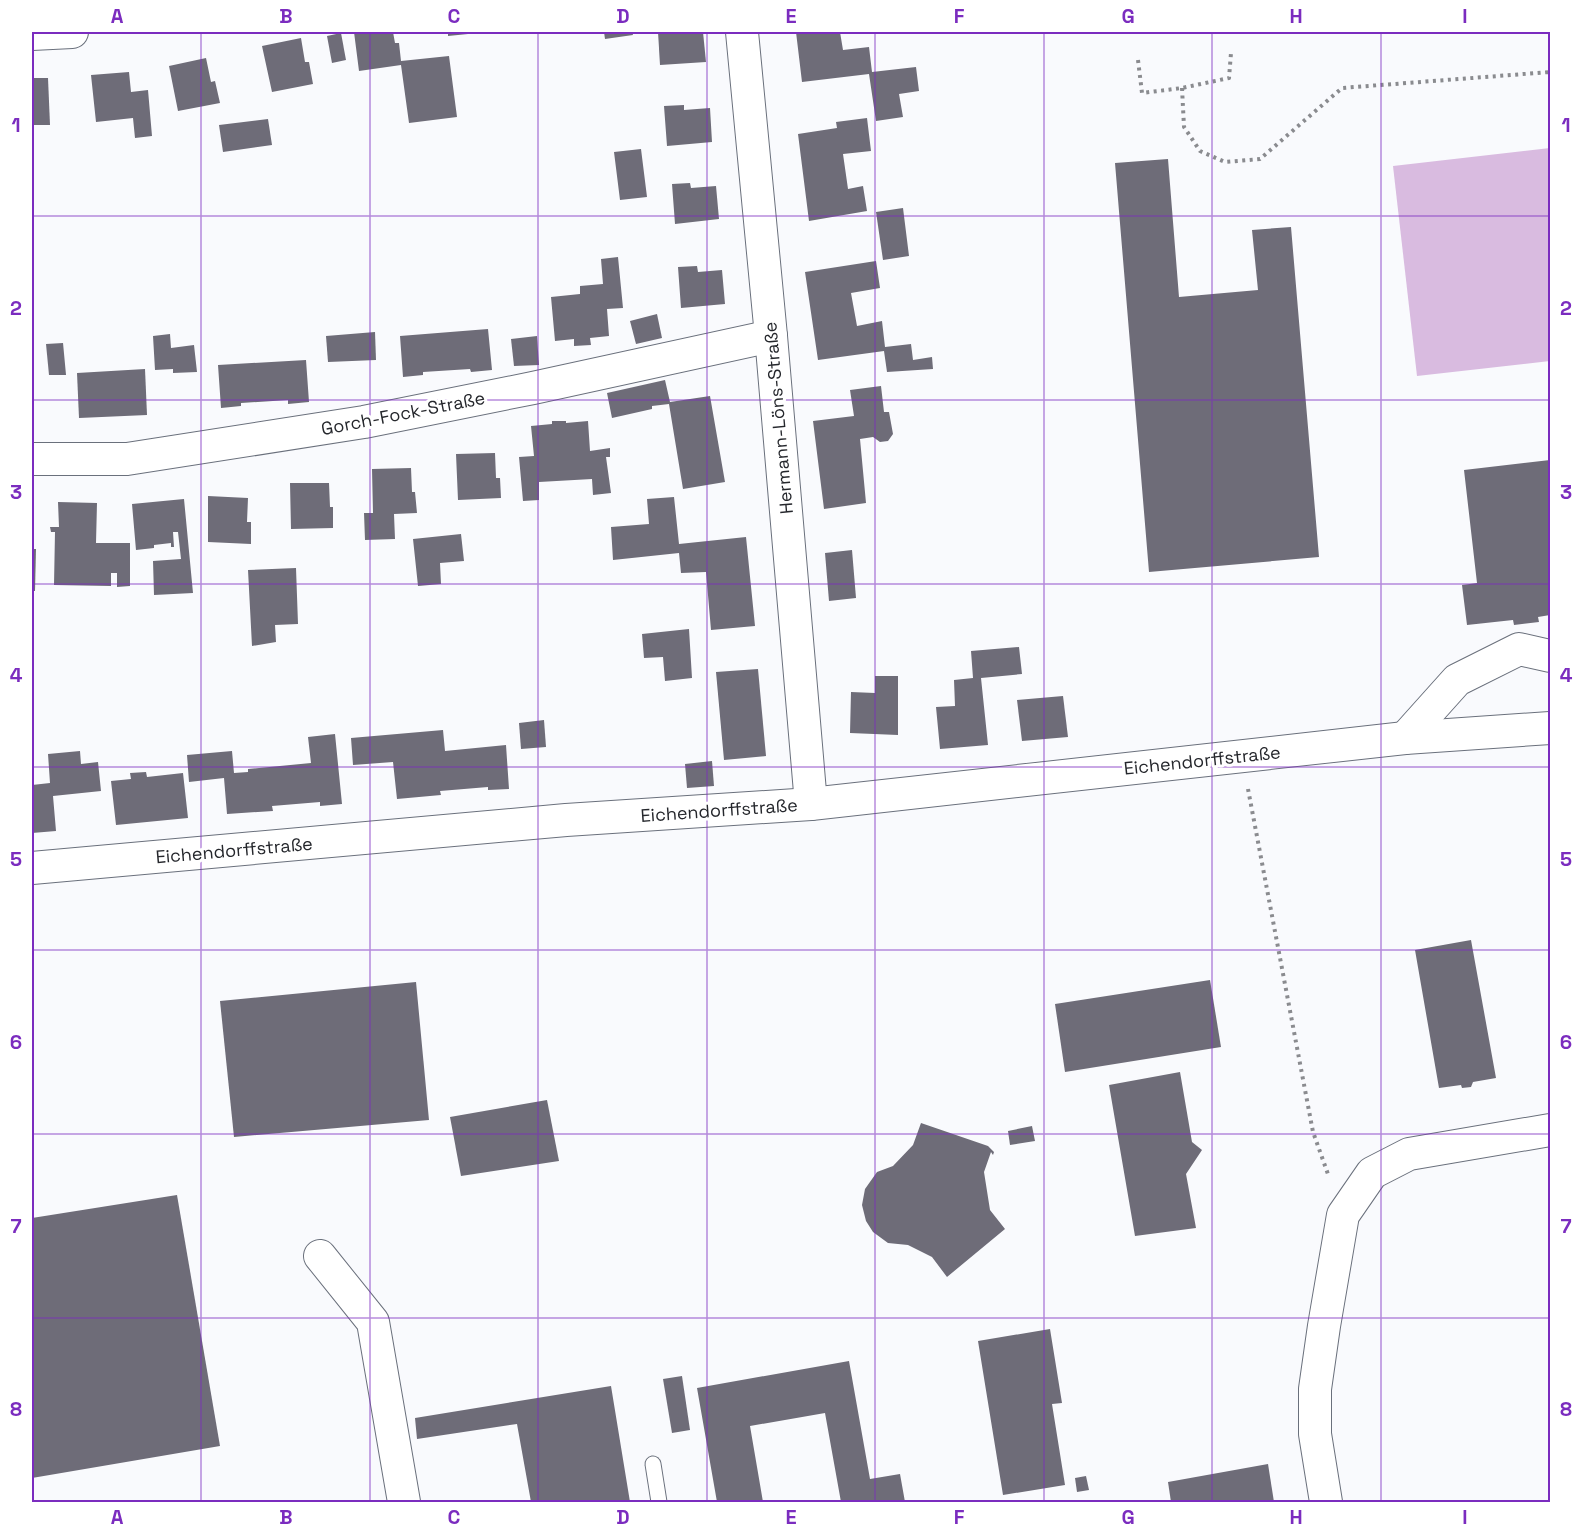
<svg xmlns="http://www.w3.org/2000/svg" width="1582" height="1534" viewBox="0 0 1582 1534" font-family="'Space Grotesk',sans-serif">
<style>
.green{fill:#d9bbe0}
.building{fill:#6e6c78}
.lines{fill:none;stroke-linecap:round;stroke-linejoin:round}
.lane-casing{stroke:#6a707c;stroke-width:17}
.street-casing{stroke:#6a707c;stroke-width:34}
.path{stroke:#8a8b8f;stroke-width:4;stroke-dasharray:3 4.5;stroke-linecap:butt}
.lane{stroke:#fff;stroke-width:15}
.street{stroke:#fff;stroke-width:32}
.grid{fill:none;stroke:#7b2cbf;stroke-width:1.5;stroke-opacity:0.55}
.labels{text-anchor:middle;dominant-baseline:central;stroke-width:6;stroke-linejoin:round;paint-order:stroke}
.street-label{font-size:18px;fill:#25272c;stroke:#fff}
.neatline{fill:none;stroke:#7b2cbf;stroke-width:2}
.grid-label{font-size:20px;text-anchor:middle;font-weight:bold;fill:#7b2cbf}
</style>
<rect width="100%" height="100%" fill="#f9fafd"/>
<polygon class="green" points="1550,148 1550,361 1417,376 1393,166"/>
<g class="building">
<polygon points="354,32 393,32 395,43 399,43 401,61 449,56 457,117 409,123 401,65 359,71"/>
<polygon points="448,32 478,32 478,33 448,36"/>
<polygon points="604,32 632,32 633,35 605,39"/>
<polygon points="658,32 703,32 706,62 660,65"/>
<polygon points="796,32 840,32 843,50 869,47 872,72 916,67 919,91 899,94 903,117 876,121 869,74 802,82"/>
<polygon points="341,33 346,60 332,63 327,36"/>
<polygon points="301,38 305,62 309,62 313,84 272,92 262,46"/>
<polygon points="206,58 211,82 215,81 220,103 178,111 169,66"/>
<polygon points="129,72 131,92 148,90 152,136 135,138 133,118 96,122 91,75"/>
<polygon points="32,78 48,78 50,125 32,125"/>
<polygon points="684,105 684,110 710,108 712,142 667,146 664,106"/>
<polygon points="867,118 871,151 843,154 848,189 863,186 867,211 809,221 798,134 837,128 836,122"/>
<polygon points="268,119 272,145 223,152 219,125"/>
<polygon points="641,149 647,197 620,200 614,152"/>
<polygon points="1168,159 1179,297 1258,290 1252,230 1291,227 1319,557 1149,572 1115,163"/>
<polygon points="690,183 691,188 716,186 719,219 675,224 672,184"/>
<polygon points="903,208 909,256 883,260 876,212"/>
<polygon points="618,257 623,308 607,309 609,336 590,338 591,345 574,346 574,339 555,341 551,297 580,294 580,286 603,284 601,259"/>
<polygon points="876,261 880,288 851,293 857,326 882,321 885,347 911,344 913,360 932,357 933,369 887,372 884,351 818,360 805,272"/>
<polygon points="697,266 698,272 722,270 725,304 681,308 678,267"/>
<polygon points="657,314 662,338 636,344 630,321"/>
<polygon points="488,329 492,370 471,372 470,369 423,372 423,375 403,377 400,336"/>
<polygon points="375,332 376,360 328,362 326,336"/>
<polygon points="170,334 171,348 194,345 197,372 173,373 173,369 155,370 153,336"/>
<polygon points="537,336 539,365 514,366 511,339"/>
<polygon points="63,343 66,375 49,375 46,344"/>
<polygon points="306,360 309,402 288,404 288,400 241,403 241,406 221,408 218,365"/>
<polygon points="145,369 147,415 79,418 77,373"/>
<polygon points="665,380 670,402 710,396 725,482 683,489 669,404 652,406 652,409 612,418 607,393"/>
<polygon points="881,386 884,412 889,412 893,434 888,441 880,442 873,437 860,439 866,503 824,509 813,421 854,416 850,390"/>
<polygon points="552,421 566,421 566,423 588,421 590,451 610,448 610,457 606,457 611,493 593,495 592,479 539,482 539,500 523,501 519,457 534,456 531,426 552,424"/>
<polygon points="495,453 496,478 500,478 501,498 458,500 456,454"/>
<polygon points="1550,460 1550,615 1538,617 1539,622 1514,625 1513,620 1467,625 1462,585 1477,583 1464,470"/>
<polygon points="411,468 412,492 415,492 417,513 394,514 395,539 365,540 364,513 373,513 372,469"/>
<polygon points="290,483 329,483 330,507 333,507 333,528 291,529"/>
<polygon points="208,496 248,498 247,522 251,522 251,544 208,542"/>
<polygon points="674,497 679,544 746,537 755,626 711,630 706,572 681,573 679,553 613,560 611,527 649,524 647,499"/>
<polygon points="184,499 193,593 154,595 153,561 181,559 178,532 173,532 174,547 171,547 171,543 154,545 154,548 136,550 132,504"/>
<polygon points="58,502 97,503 96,543 130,543 130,586 117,587 117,573 111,573 111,586 54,585 55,532 51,532 50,527 59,527"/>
<polygon points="461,534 464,561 440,563 441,584 418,586 413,539"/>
<polygon points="32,549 36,549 35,591 32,591"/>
<polygon points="852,550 856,598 829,601 825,553"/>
<polygon points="296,568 298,624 275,625 276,642 252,646 248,570"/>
<polygon points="689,629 692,678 665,681 663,657 644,658 642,634"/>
<polygon points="1019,647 1022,674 981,678 988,745 940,749 936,707 955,706 954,680 973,678 971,651"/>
<polygon points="758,669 766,756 724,760 716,672"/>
<polygon points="875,676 898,676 898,735 850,733 851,692 875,693"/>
<polygon points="1063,696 1068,737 1022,741 1017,700"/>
<polygon points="544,720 546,747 521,749 519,723"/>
<polygon points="443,730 445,751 506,745 509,789 488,790 488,787 440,791 441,795 397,799 393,762 353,765 351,738"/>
<polygon points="335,734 342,804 320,806 320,802 272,806 273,811 227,814 224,778 189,782 187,755 232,751 234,773 248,772 248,769 311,763 308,737"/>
<polygon points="80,751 81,764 98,762 101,791 53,796 56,831 32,833 32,785 50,783 48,754"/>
<polygon points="712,761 714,786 687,788 685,764"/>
<polygon points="146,772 147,777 183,773 188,818 116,825 111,781 131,779 130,773"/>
<polygon points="1471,940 1496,1078 1473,1082 1471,1087 1462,1088 1461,1085 1439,1088 1415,950"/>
<polygon points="1210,980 1221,1047 1065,1072 1055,1004"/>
<polygon points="416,982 429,1120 234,1137 220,1001"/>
<polygon points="1180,1072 1192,1142 1202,1150 1186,1174 1196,1228 1135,1236 1109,1085"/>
<polygon points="547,1100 559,1161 461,1176 450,1117"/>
<polygon points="921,1123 988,1146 994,1152 993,1155 991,1152 984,1172 990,1210 1005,1229 947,1277 932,1257 908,1245 888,1243 873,1232 866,1221 862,1205 865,1189 877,1172 893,1166 913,1145"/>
<polygon points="1032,1126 1035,1141 1010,1145 1008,1131"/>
<polygon points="177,1195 220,1446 32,1478 32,1218"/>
<polygon points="1050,1329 1062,1403 1052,1404 1065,1485 1003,1495 978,1341"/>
<polygon points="849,1361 870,1479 900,1474 905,1502 841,1502 825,1413 750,1426 763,1502 717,1502 697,1388"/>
<polygon points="682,1376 690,1430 672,1433 663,1379"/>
<polygon points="611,1386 630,1502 531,1502 517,1424 417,1439 415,1418"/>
<polygon points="1268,1464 1274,1502 1171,1502 1168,1482"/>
<polygon points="1086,1476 1089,1490 1077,1492 1075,1478"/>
</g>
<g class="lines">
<defs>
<polyline id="lane" points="653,1464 659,1502"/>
<g id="street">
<polyline points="742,32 771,336 811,804"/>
<polyline points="32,34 72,32"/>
<polyline points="32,459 127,459 364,422 533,388 771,336"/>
<polyline points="1405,738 1457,680 1519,649 1550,656"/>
<polyline points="32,868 566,820 811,804 1405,738 1550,728"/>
<polyline points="320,1256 373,1322 404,1502"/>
<polyline points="1326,1502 1315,1434 1315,1389 1324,1326 1343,1215 1372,1173 1409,1154 1550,1130"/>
</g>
</defs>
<use href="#lane" class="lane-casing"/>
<use href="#street" class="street-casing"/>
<g class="path">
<polyline points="1138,60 1142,93 1182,88 1229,78 1231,53"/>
<polyline points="1182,88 1184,127 1200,151 1225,162 1260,159 1342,88 1550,72"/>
<polyline points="1248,789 1313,1132 1329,1177"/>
</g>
<use href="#lane" class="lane"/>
<use href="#street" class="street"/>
</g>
<path class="grid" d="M201 32V1502M370 32V1502M538 32V1502M707 32V1502M875 32V1502M1044 32V1502M1212 32V1502M1381 32V1502M32 216H1550M32 400H1550M32 584H1550M32 767H1550M32 950H1550M32 1134H1550M32 1318H1550"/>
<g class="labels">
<g class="street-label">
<text transform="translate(403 413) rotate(-11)">Gorch-Fock-Straße</text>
<text transform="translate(778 418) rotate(-95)">Hermann-Löns-Straße</text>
<text transform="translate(1202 760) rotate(-6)">Eichendorffstraße</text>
<text transform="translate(719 810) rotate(-4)">Eichendorffstraße</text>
<text transform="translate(234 850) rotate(-5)">Eichendorffstraße</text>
</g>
</g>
<rect width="1582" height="1534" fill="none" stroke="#ffffff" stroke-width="66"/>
<rect x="33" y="33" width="1516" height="1468" class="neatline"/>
<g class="grid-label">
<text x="117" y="23">A</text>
<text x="286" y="23">B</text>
<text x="454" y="23">C</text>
<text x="623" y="23">D</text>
<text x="791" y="23">E</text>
<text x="959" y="23">F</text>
<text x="1128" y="23">G</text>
<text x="1296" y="23">H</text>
<text x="1465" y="23">I</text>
<text x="16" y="132">1</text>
<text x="1566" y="132">1</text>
<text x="16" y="315">2</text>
<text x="1566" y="315">2</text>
<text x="16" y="499">3</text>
<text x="1566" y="499">3</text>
<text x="16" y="682">4</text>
<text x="1566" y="682">4</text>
<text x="16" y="866">5</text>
<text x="1566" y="866">5</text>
<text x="16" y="1049">6</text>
<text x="1566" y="1049">6</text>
<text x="16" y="1233">7</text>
<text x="1566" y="1233">7</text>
<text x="16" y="1416">8</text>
<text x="1566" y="1416">8</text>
<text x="117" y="1524">A</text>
<text x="286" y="1524">B</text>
<text x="454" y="1524">C</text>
<text x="623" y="1524">D</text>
<text x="791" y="1524">E</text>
<text x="959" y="1524">F</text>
<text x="1128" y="1524">G</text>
<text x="1296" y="1524">H</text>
<text x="1465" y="1524">I</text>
</g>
</svg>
